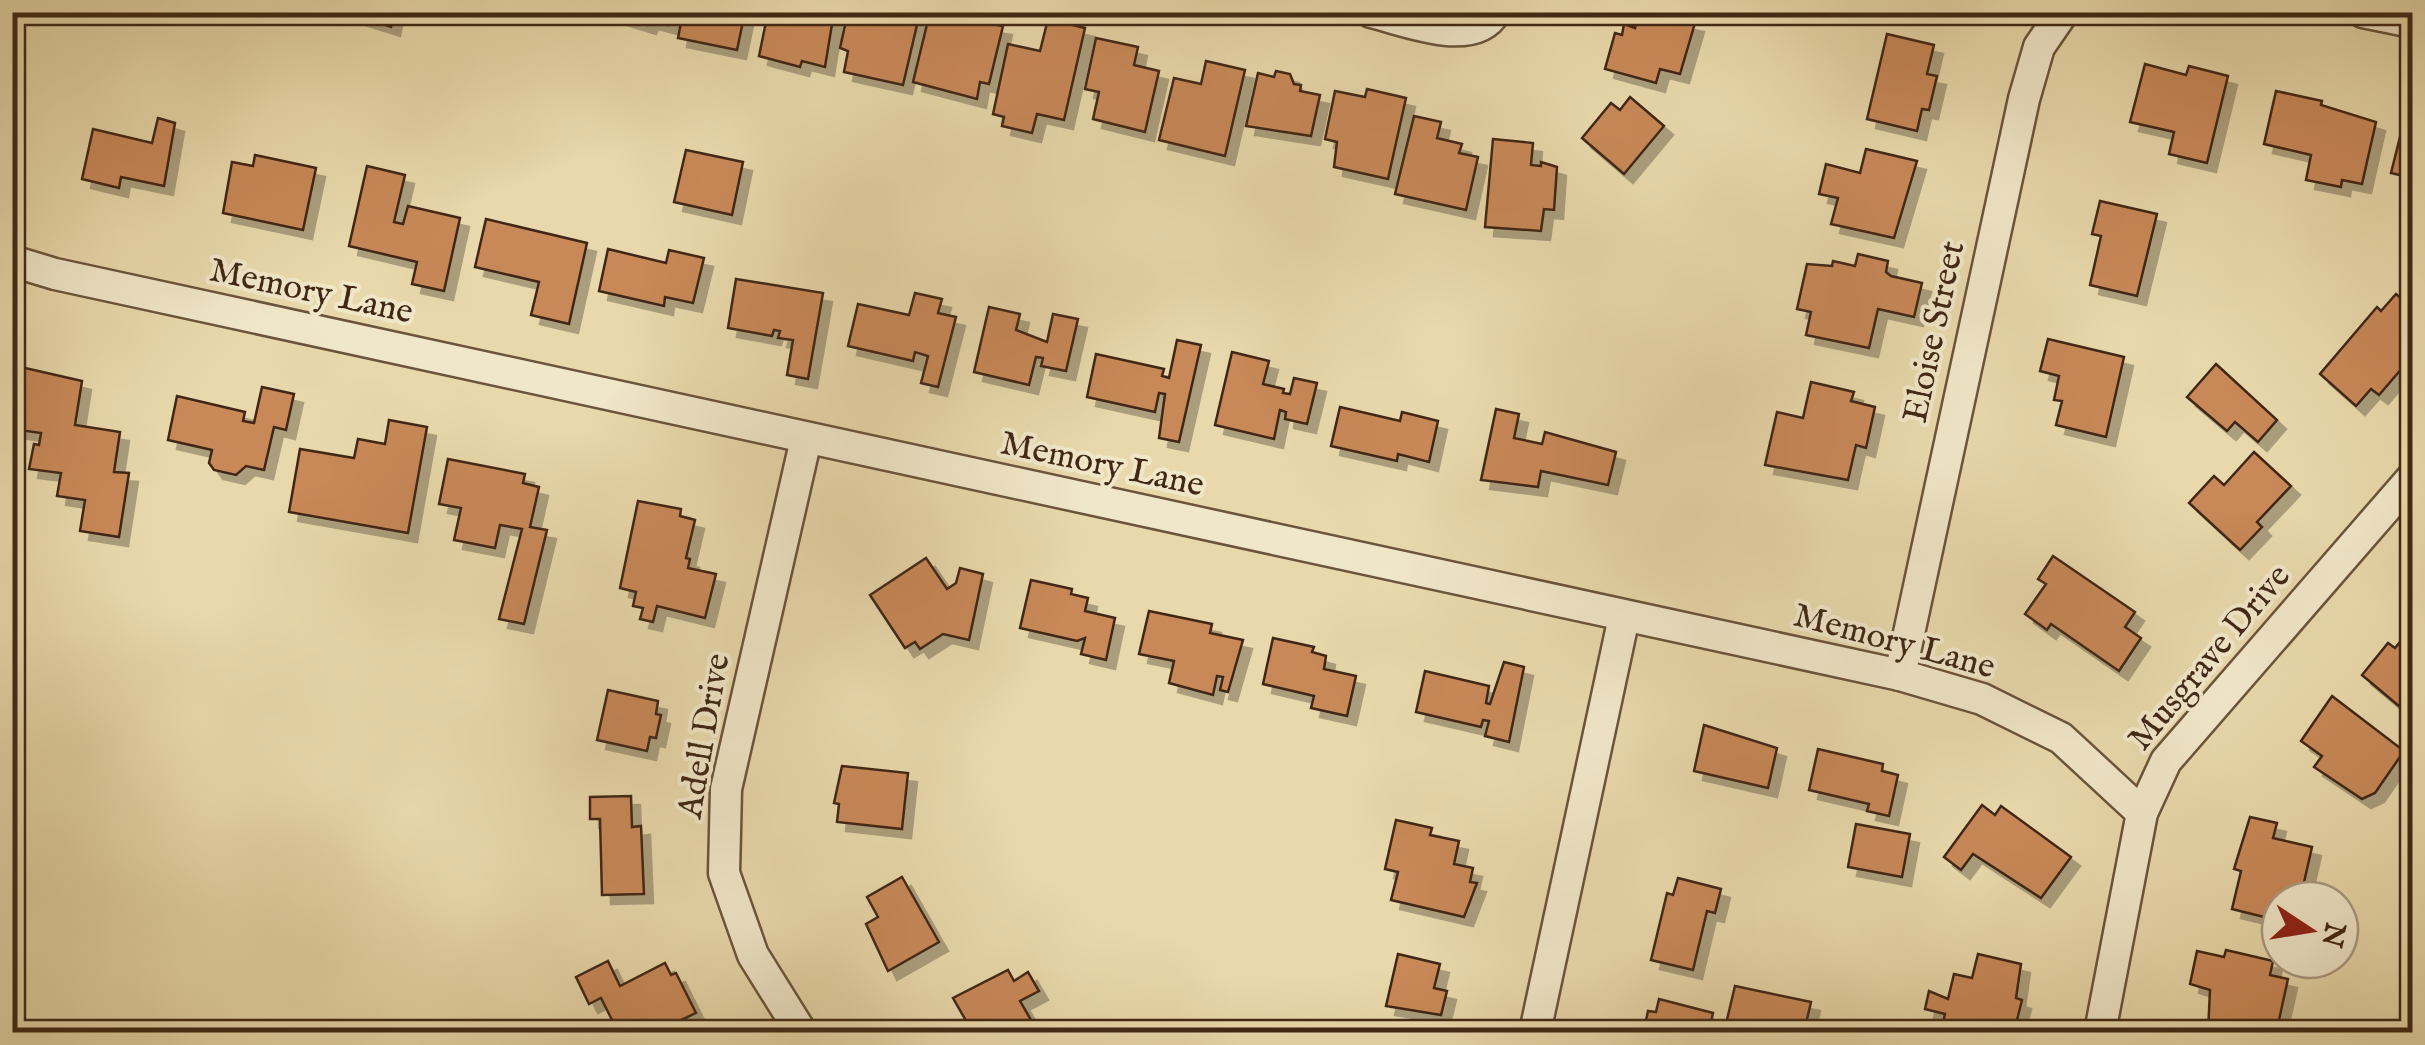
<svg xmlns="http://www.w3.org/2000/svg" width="2425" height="1045" viewBox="0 0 2425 1045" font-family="'IM FELL English',serif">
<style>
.building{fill:#c88858;stroke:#412816;stroke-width:2.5;filter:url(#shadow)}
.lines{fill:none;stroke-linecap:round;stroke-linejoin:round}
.street-casing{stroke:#6b543b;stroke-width:35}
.street{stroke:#f0e6c8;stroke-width:30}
.labels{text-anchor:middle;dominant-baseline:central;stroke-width:8;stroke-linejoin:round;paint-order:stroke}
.street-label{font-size:35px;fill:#412816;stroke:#f0e6c8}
</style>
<defs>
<filter id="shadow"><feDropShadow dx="9" dy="9" stdDeviation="0" flood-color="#0004"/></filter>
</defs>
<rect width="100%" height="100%" fill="#e8d8ab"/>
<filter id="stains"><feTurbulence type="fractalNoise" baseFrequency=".002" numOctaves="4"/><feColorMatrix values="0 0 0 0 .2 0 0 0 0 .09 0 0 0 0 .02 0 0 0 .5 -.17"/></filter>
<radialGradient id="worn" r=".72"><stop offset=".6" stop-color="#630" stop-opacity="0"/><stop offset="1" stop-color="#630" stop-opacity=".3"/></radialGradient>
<g class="building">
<polygon points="344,12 394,12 391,27"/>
<polygon points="605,12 671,12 668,25 649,20 647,25"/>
<polygon points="683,12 745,12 737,50 678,38"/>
<polygon points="768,12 834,12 825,67 802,61 800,67 759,56"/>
<polygon points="848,12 920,12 903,85 844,72 848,51 840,48"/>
<polygon points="930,12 971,12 970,21 1003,26 989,84 980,82 977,99 913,82"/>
<polygon points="1639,12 1695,23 1680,74 1660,69 1656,83 1605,69 1615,33 1622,35 1624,24 1635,28"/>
<polygon points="1048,19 1085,28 1064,120 1037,114 1032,133 1002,126 1004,117 993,114 1008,44 1040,51"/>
<polygon points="1887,34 1934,45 1927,74 1937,76 1929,110 1922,109 1917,131 1867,119"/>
<polygon points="1096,38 1138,47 1134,65 1159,71 1145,132 1093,119 1099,92 1085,89"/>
<polygon points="1206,61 1245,70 1225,156 1159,140 1174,78 1201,84"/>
<polygon points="2145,64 2186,75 2189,66 2228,76 2207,163 2169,154 2174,132 2130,122"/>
<polygon points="1276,71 1290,74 1294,84 1301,85 1300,91 1320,95 1311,136 1246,126 1258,73 1274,77"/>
<polygon points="1367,89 1406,98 1388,179 1334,167 1337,142 1325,139 1335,91 1365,97"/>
<polygon points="2276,91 2322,101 2321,105 2376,122 2362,184 2342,180 2341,187 2306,180 2311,155 2264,144"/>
<polygon points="1630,97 1664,126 1624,174 1582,138 1611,103 1620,110"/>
<polygon points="1414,116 1441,122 1437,138 1462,144 1459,153 1478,157 1466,210 1395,194"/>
<polygon points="158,118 175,123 164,186 121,177 119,188 82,179 93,129 152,143"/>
<polygon points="2403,125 2412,127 2412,178 2391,173"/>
<polygon points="1493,139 1533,143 1531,165 1541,166 1541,162 1557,167 1554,210 1544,209 1541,231 1485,227"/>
<polygon points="1866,149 1917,161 1894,238 1831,224 1838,198 1819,194 1826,164 1860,173"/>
<polygon points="686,150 743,162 732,215 674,202"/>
<polygon points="255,155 316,168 303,230 223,213 232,162 253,166"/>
<polygon points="367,166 405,175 394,222 403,224 408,206 460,218 444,291 412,284 417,262 349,246"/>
<polygon points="2100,201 2157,214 2137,296 2090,285 2101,236 2092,234"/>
<polygon points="486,219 587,243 569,324 531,315 539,282 475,267"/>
<polygon points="608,249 666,263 669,250 704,258 693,303 665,297 664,306 599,291"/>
<polygon points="1858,254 1888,261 1886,272 1891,276 1922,283 1914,317 1878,309 1869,348 1806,335 1811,312 1797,309 1807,264 1832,266 1833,261 1855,266"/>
<polygon points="736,279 823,293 808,379 787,375 793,340 778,338 780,331 774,330 772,336 728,328"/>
<polygon points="915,293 942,299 938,313 956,317 938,387 921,383 928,356 915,352 913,361 848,346 858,304 909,315"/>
<polygon points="2396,294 2412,308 2412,344 2404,355 2409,360 2379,395 2371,389 2356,406 2320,374 2377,307 2381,311"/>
<polygon points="989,307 1020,314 1016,330 1047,342 1053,314 1078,319 1066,371 1041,366 1043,358 1036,357 1029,385 974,372"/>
<polygon points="2048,339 2124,357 2106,437 2056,425 2062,401 2054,400 2059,376 2040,371"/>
<polygon points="1177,340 1201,345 1179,442 1159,438 1165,394 1159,393 1155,412 1087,397 1096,354 1164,369 1162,376 1169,378"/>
<polygon points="1232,352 1269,361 1263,384 1284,389 1283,393 1290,394 1294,378 1317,383 1307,424 1285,419 1286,412 1280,410 1274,439 1215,425"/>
<polygon points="2216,364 2277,420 2258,442 2235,422 2227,431 2187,397"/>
<polygon points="12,365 82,381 75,425 120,432 114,472 129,473 119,537 80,531 85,500 57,496 61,473 29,469 34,444 39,445 41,433 12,429"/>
<polygon points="1811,382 1854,392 1851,401 1875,407 1866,448 1856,445 1848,480 1765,465 1777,412 1803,418"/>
<polygon points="262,387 294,394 286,430 274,427 264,470 246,466 236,475 214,470 209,463 212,450 168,440 177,396 245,412 243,421 254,423"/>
<polygon points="1340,407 1400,421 1402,412 1438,421 1429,462 1398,454 1397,461 1331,446"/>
<polygon points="1496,409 1519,414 1514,438 1542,444 1545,432 1616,452 1608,485 1541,471 1538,487 1481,480"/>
<polygon points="389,420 427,427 408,533 289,512 300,449 354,458 358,439 385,444"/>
<polygon points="2254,452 2291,486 2257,522 2262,527 2240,550 2189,503 2214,476 2224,485"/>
<polygon points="448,459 525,474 523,483 539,487 530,527 547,530 524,624 499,619 522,529 500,525 495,548 454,540 461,508 439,504"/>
<polygon points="638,501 681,509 680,516 695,520 686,558 690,559 688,568 716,574 705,618 657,606 653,622 640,619 643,608 633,606 636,592 620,588"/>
<polygon points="2053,556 2135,612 2125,627 2141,638 2119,671 2051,624 2047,630 2025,614 2046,584 2038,579"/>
<polygon points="926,558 947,589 956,583 960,568 983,574 969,640 943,634 920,649 915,642 905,648 870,595"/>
<polygon points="1031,580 1072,589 1071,594 1088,598 1085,611 1115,618 1106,660 1081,654 1085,638 1077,641 1020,628"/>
<polygon points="1149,611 1212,624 1210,633 1243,640 1228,692 1220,690 1223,677 1217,676 1213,695 1169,683 1174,661 1139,654"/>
<polygon points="2412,627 2412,717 2362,675 2388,643 2395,648"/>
<polygon points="1273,638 1314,647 1312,652 1326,656 1324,669 1356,676 1347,716 1311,708 1314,696 1263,684"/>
<polygon points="1504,662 1524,667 1509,742 1485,736 1489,721 1483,720 1481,727 1416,712 1425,671 1489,686 1486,703 1490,704"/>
<polygon points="608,690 658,701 656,714 661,715 656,738 650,737 647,751 597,740"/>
<polygon points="2332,696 2404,751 2375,793 2362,799 2314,767 2322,756 2301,741"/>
<polygon points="1704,725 1777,748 1768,788 1694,771"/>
<polygon points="1818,749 1883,764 1882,771 1898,775 1889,816 1867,811 1869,804 1809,790"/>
<polygon points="842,766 908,773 902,829 837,822 839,804 834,803"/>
<polygon points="631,796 632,827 641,826 644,894 602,895 600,819 590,819 590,797"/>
<polygon points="1982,805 1995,815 2001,806 2071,857 2041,898 1973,854 1961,870 1944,857"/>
<polygon points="2250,817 2277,823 2273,838 2312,847 2300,900 2280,900 2280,921 2232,909 2241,871 2234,869"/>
<polygon points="1396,820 1432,828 1430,835 1459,841 1454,864 1473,868 1470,882 1477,883 1464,917 1391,900 1398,872 1385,869"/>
<polygon points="1856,824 1910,834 1902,877 1848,867"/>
<polygon points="902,877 939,942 888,971 866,924 878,917 867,897"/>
<polygon points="1678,878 1721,889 1715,913 1707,911 1693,970 1651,960 1667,893 1673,895"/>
<polygon points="2226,950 2273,961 2270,975 2288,979 2277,1029 2260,1025 2258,1032 2208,1032 2210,990 2190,984 2197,951 2224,957"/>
<polygon points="1398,954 1440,964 1434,988 1447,991 1441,1015 1386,1006"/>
<polygon points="1978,954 2021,964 2016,998 2022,1000 2014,1032 1962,1029 1943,1023 1945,1014 1925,1009 1929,991 1948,999 1954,974 1972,978"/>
<polygon points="608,961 620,986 665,963 671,975 676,973 696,1013 656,1032 618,1032 601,998 589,1004 576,977"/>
<polygon points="1008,970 1014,981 1028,972 1039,991 1020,1001 1038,1032 958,1032 969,1026 953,998"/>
<polygon points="1735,986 1811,1002 1804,1032 1744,1032 1725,1028"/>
<polygon points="1659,999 1713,1013 1709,1032 1636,1032 1644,1030 1648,1011 1656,1012"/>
</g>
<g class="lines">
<defs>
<g id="street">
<path d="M1371 12C1405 20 1473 49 1495 12"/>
<polyline points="2363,12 2412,22"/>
<polyline points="12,261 55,274 1900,675 1982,699 2061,738 2142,813"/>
<polyline points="1900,675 2024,99 2039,47 2063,12"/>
<polyline points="801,1032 753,955 724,873 726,789 806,439"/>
<polyline points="1535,1032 1624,617"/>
<polyline points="2100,1032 2142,813 2166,761 2412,478"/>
</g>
</defs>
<use href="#street" class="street-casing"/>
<use href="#street" class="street"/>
</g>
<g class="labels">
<g class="street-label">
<text transform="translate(311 292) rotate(12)">Memory Lane</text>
<text transform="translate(1935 332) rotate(-78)">Eloise Street</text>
<text transform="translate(1102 465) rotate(12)">Memory Lane</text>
<text transform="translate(1894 642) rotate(15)">Memory Lane</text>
<text transform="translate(2210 658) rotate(-50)">Musgrave Drive</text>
<text transform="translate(705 736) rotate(-80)">Adell Drive</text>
</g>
</g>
<rect width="2425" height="1045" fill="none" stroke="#e8d8ab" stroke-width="50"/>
<rect x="15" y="15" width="2395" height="1015" fill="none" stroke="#412816" stroke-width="5"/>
<rect x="25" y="25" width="2375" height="995" fill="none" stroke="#412816" stroke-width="2.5"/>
<g transform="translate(2310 930) rotate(102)"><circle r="48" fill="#f0e6c8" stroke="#aa9a81" stroke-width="2.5"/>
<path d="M0-8L18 38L0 25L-18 38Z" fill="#8f2418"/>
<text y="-15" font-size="28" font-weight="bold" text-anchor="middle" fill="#412816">N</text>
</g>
<rect width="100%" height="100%" filter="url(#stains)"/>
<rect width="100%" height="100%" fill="url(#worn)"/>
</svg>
